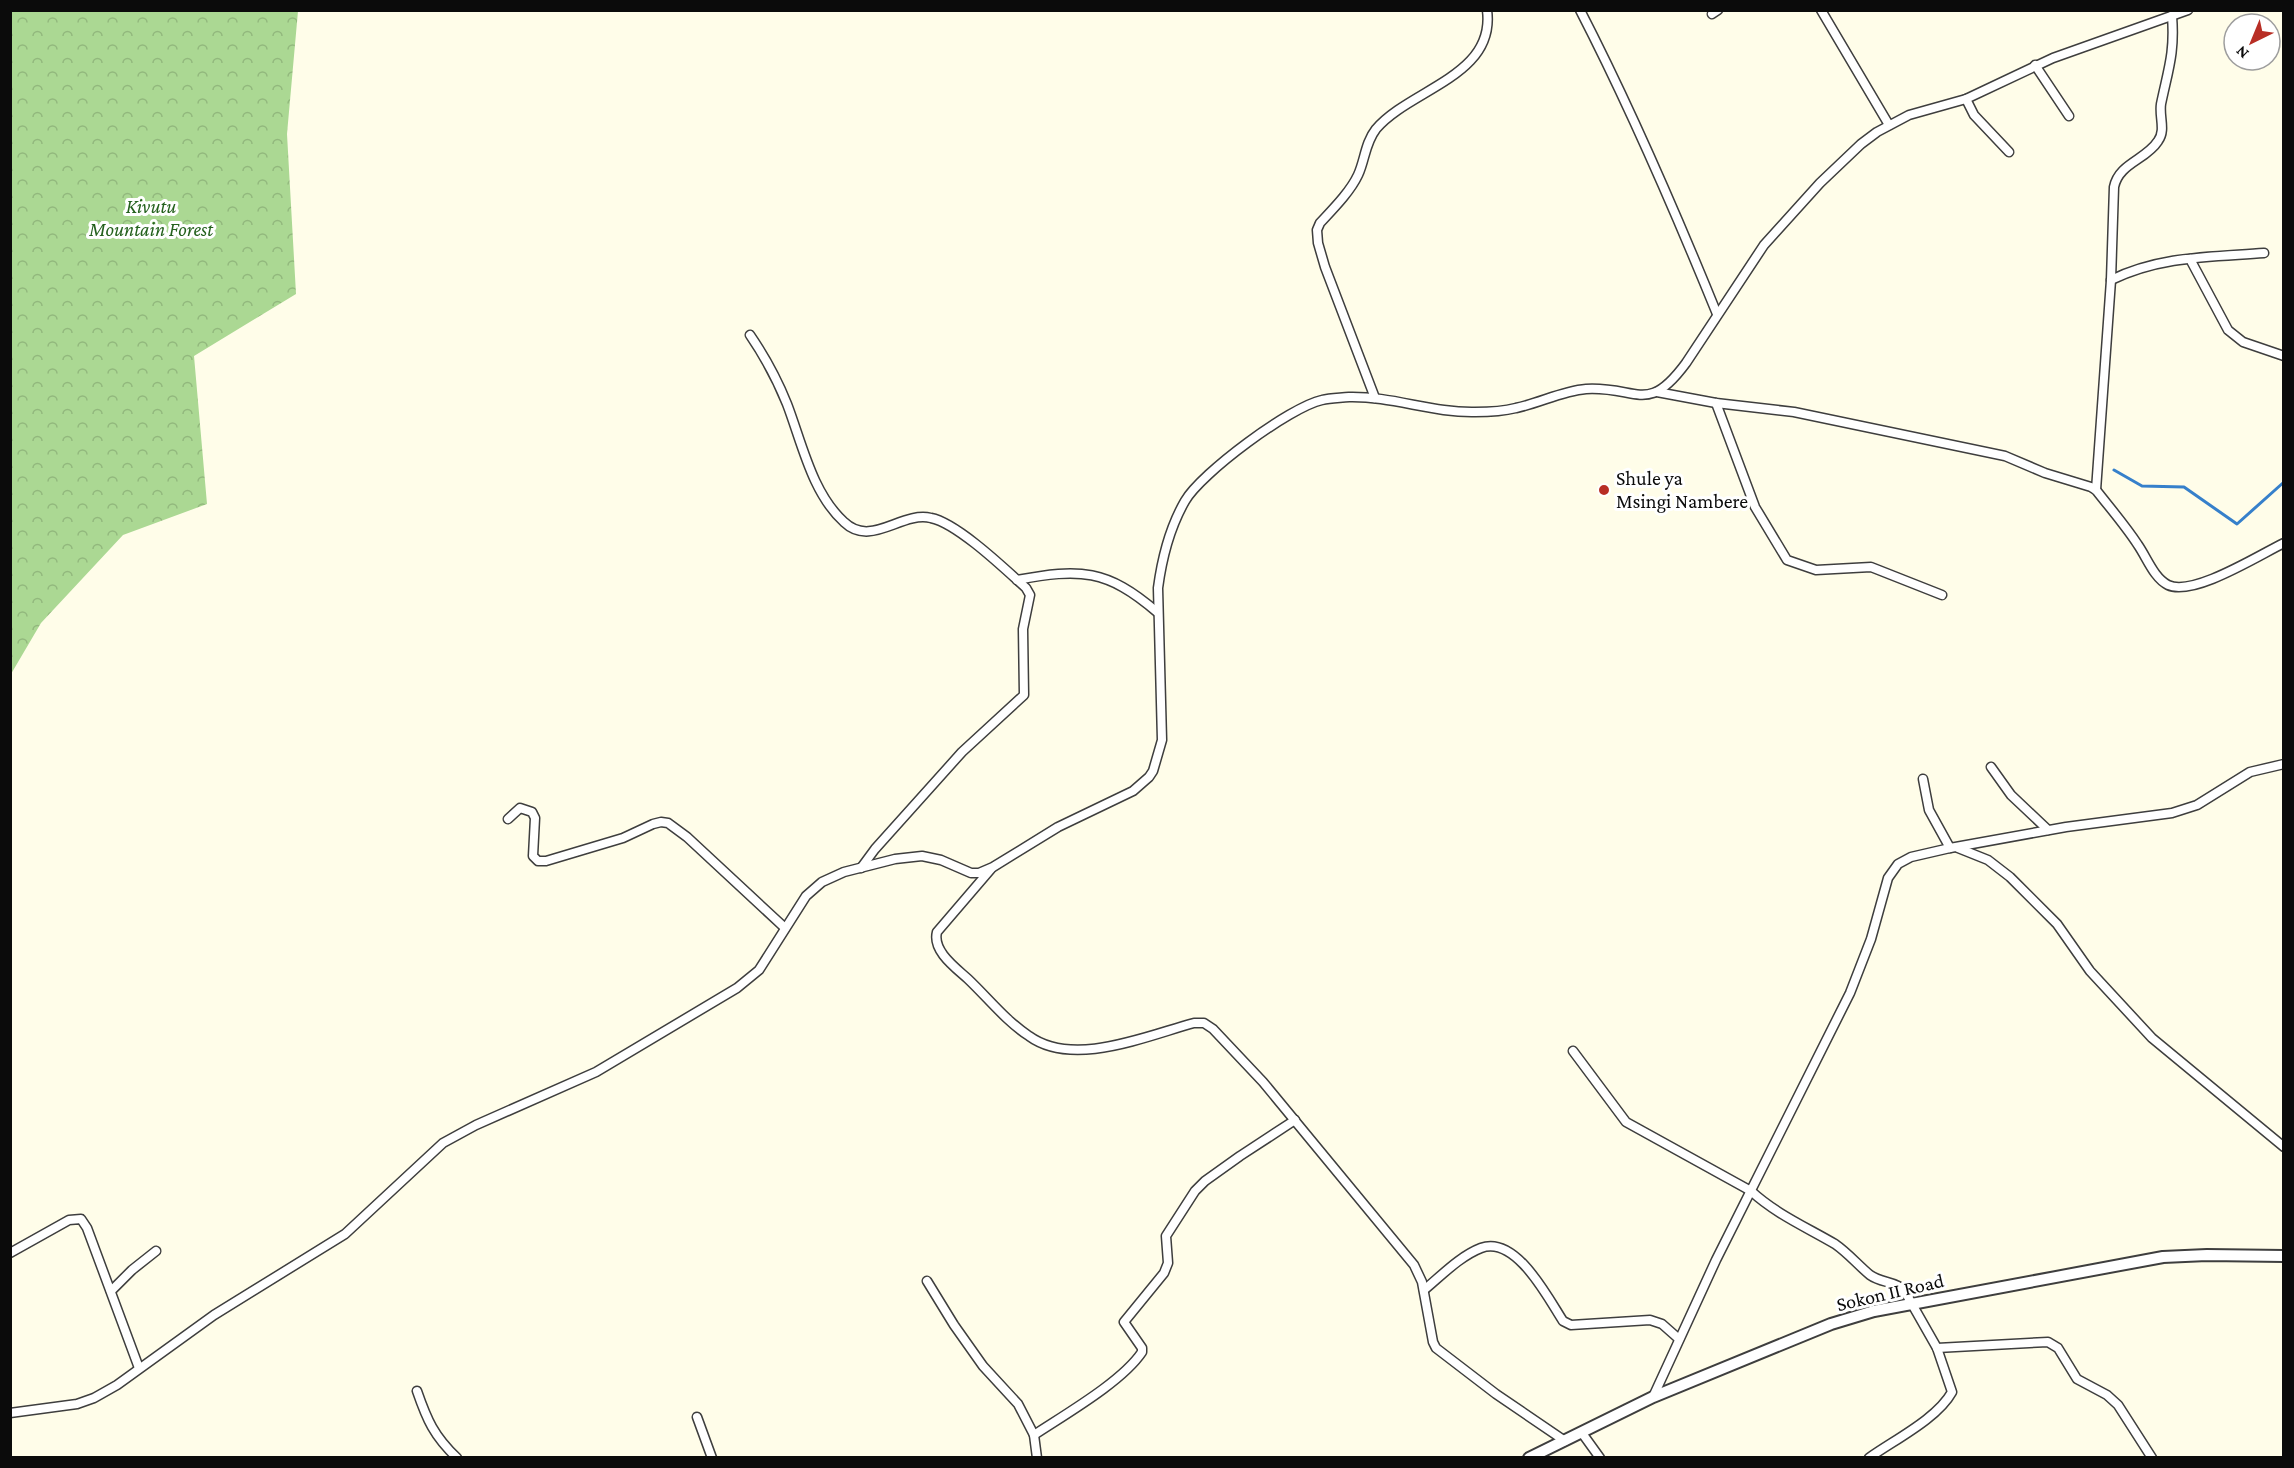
<svg xmlns="http://www.w3.org/2000/svg" width="2294" height="1468" viewBox="0 0 2294 1468" font-family="'Crimson Pro',serif">
<style>
.forest{fill:url(#forest-crowns)}
.lines{fill:none;stroke-linecap:round;stroke-linejoin:round}
.stream{stroke:#3680cb;stroke-width:3}
.minor-casing{stroke:#3e3e3e;stroke-width:11}
.tertiary-casing{stroke:#3e3e3e;stroke-width:14}
.minor{stroke:#fff;stroke-width:8}
.tertiary{stroke:#fff;stroke-width:10}
.poi-dot{fill:#b82e25;stroke:#fff;stroke-width:2}
.labels{text-anchor:middle;dominant-baseline:central;stroke-width:6;stroke-linejoin:round;paint-order:stroke}
.park-label{font-size:20px;font-style:italic;fill:#24611d;stroke:#fff}
.poi-label{font-size:20px;fill:#0b0b0b;stroke:#fff;text-anchor:start}
.street-label{font-size:20px;fill:#0b0b0b;stroke:#fff}
</style>
<defs>
<pattern id="forest-crowns" width="20" height="18" patternUnits="userSpaceOnUse" patternTransform="scale(1.5)"><rect width="20" height="18" fill="#abd893"/><path d="M2 6a3 3 0 1 1 6 0M12 15a3 3 0 1 1 6 0" fill="none" stroke="#92b87d"/></pattern>
</defs>
<rect width="100%" height="100%" fill="#fffde9"/>
<polygon class="forest" points="11,10 298,11 287,134 296,294 194,356 207,504 123,535 41,623 11,674"/>
<g class="lines">
<polyline class="stream" points="2114,470 2142,486 2184,487 2237,524 2284,482"/>
<defs>
<g id="minor">
<path d="M1580 10C1631 109 1675 211 1717 314"/>
<polyline points="1821,10 1889,125"/>
<polyline points="1712,14 1718,10"/>
<polyline points="2035,65 2069,116"/>
<polyline points="1966,99 1974,115 2009,152"/>
<polyline points="2190,259 2228,330 2243,342 2284,356"/>
<path d="M2111 280C2160 256 2210 257 2264 253"/>
<path d="M750 335C765 357 777 379 787 404 802 443 812 493 844 522 871 548 901 511 931 518 957 523 1005 569 1026 588L1030 595 1023 629 1024 695 962 752 875 849 861 868"/>
<path d="M1657 392 1716 403 1794 412 2005 456 2045 473 2091 487 2096 490C2110 508 2125 525 2138 545 2147 558 2154 578 2168 585 2193 597 2259 555 2284 543"/>
<path d="M1375 398 1325 267 1318 243 1317 230 1320 223C1333 209 1350 192 1358 175 1365 160 1365 143 1376 129 1410 89 1496 76 1487 10"/>
<polyline points="1716,403 1755,507 1787,560 1816,570 1871,567 1942,595"/>
<path d="M2096 490 2111 280 2114 187C2119 163 2146 160 2158 141 2166 130 2159 117 2161 104 2168 70 2175 53 2172 16"/>
<path d="M1017 580C1080 568 1107 569 1157 612"/>
<polyline points="1991,767 2011,795 2048,830"/>
<polyline points="1923,779 1929,810 1950,848"/>
<polyline points="508,819 520,808 532,812 535,818 533,856 538,861 546,861 623,838 653,824 661,822 668,823 687,837 785,928"/>
<polyline points="1958,848 1988,860 2010,877 2057,924 2090,971 2152,1038 2284,1147"/>
<path d="M991 869 937 932C932 951 956 968 968 979 988 998 1006 1021 1029 1036 1073 1068 1146 1036 1194 1023H1204L1213 1029 1263 1082 1414 1265 1422 1282 1433 1342 1436 1348 1496 1394 1565 1441"/>
<path d="M1573 1051 1626 1122 1751 1191C1776 1214 1806 1227 1835 1244 1848 1253 1858 1265 1870 1275 1881 1283 1895 1281 1904 1290L1937 1348 1952 1392C1937 1419 1894 1440 1869 1458"/>
<polyline points="10,1253 69,1220 81,1219 87,1228 139,1368"/>
<polyline points="927,1281 954,1325 983,1366 1018,1404 1034,1435 1037,1458"/>
<path d="M1424 1290C1441 1276 1460 1256 1481 1248 1516 1235 1548 1298 1563 1321L1571 1325 1650 1320 1662 1324 1679 1339"/>
<polyline points="111,1291 132,1270 156,1251"/>
<polyline points="1937,1348 2048,1342 2058,1348 2077,1379 2107,1395 2118,1405 2152,1458"/>
<path d="M417 1391C427 1420 434 1436 457 1458"/>
<polyline points="1653,1397 1716,1260 1850,993 1871,939 1888,878 1898,864 1911,857 1950,848 2066,827 2172,813 2197,805 2250,772 2284,764"/>
<path d="M10 1413 77 1404 94 1398 117 1385 214 1315 345 1234 443 1143 476 1125 596 1072 737 988 759 970 806 896 822 882 844 872 895 859 922 856 941 860 971 873H979L993 867 1058 827 1133 791 1149 777 1153 771 1162 740 1158 588C1162 558 1170 527 1185 501 1201 473 1290 407 1322 400 1330 398 1340 398 1349 397 1392 396 1433 413 1475 412 1488 412 1504 411 1516 408 1540 403 1562 391 1586 389 1638 386 1647 416 1686 363L1764 245 1820 183 1861 144 1877 132 1909 115 1966 99 2053 58 2188 10"/>
<polyline points="697,1417 712,1458"/>
<polyline points="1582,1433 1600,1458"/>
<path d="M1034 1435C1064 1415 1122 1382 1142 1352V1348L1124 1322 1164 1273 1168 1263 1166 1236 1195 1191 1205 1181 1240 1156 1295 1120"/>
</g>
<polyline id="tertiary" points="1529,1458 1653,1397 1831,1324 1874,1311 2163,1257 2207,1255 2284,1256"/>
</defs>
<use href="#minor" class="minor-casing"/>
<use href="#tertiary" class="tertiary-casing"/>
<use href="#minor" class="minor"/>
<use href="#tertiary" class="tertiary"/>
</g>
<circle class="poi-dot" cx="1604" cy="490" r="6"/>
<g class="labels">
<g class="park-label">
<text x="151" y="206">Kivutu<tspan x="151" dy="23">Mountain Forest</tspan></text>
</g>
<g class="poi-label">
<text x="1616" y="478">Shule ya<tspan x="1616" dy="23">Msingi Nambere</tspan></text>
</g>
<g class="street-label">
<text transform="translate(1890 1292) rotate(-13)">Sokon II Road</text>
</g>
</g>
<rect width="2294" height="1468" fill="none" stroke="#0b0b0b" stroke-width="24"/>
<g transform="translate(2252 42) rotate(223)"><circle r="28" fill="#ffffff" stroke="#9d9d9d" stroke-width="1.5"/>
<path d="M0-4.5L10 22L0 15L-10 22Z" fill="#b82e25"/>
<text y="-9" font-size="16" font-weight="bold" text-anchor="middle" fill="#0b0b0b">N</text>
</g>
</svg>
